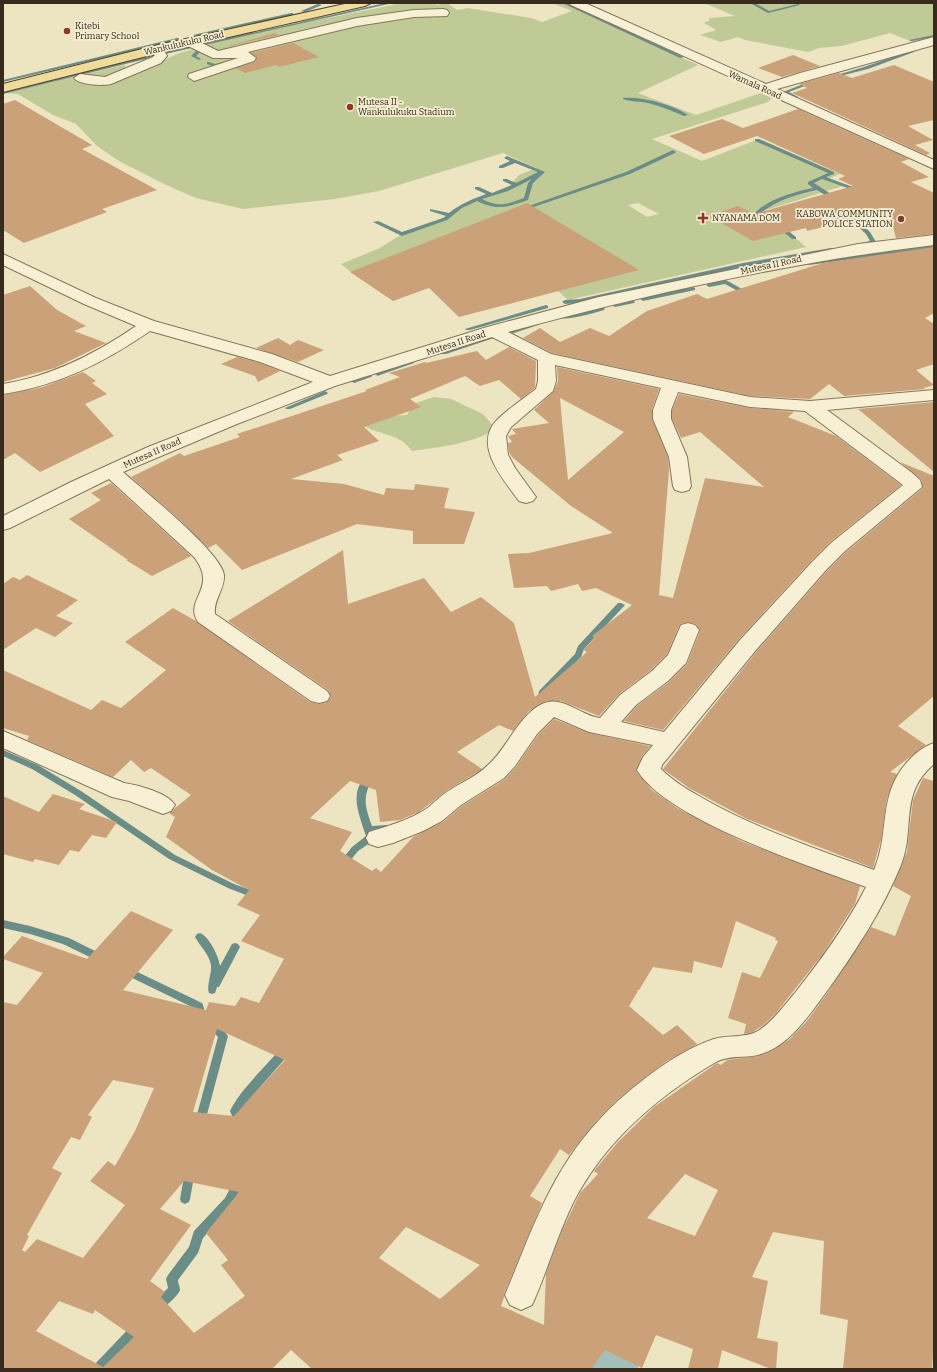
<svg xmlns="http://www.w3.org/2000/svg" width="937" height="1372" viewBox="0 0 937 1372" font-family="Bitter,serif">
<style>
.green{fill:#c0ca96;fill-rule:evenodd}
.lines{fill:none;stroke-linecap:round;stroke-linejoin:round}
.stream{fill:#6b8d88;fill-rule:evenodd}
.river{fill:#a4bfba;fill-rule:evenodd}
.building{fill:#caa178;fill-rule:evenodd}
.minor-casing{stroke:#86755a;stroke-width:2}
.major-casing{stroke:#54432e;stroke-width:2}
.minor{fill:#f8f0d5;fill-rule:evenodd}
.major{fill:#efdc9a;fill-rule:evenodd}
.poi-dot{fill:#93332b;stroke:#f4edd1;stroke-width:1.5}
.labels{text-anchor:middle;dominant-baseline:central;stroke-width:3.5;stroke-linejoin:round;paint-order:stroke}
.far-poi-label{font-size:9px;fill:#362b1d;stroke:#f4edd1;text-anchor:start}
.far-street-label{font-size:9px;fill:#362b1d;stroke:#f4edd1}
</style>
<rect width="100%" height="100%" fill="#ede4c2"/>
<g class="green">
<path d="M402 3H434L437 5 447 3 457 10 468 8 531 18 542 22 572 11 552 3H562L698 65 638 93 696 115 761 93 772 98 768 102 652 139 702 161 759 139 840 174 827 179 843 186 760 212 757 215 784 228 806 247 568 300 555 288 351 272 341 264 380 248 402 234 445 219 460 207 477 199 506 190 519 175 536 168 503 153 379 191 335 199 243 209 196 198 164 184 119 161 97 146 76 124 53 115 18 94 5 93 124 65 134 74 177 54 229 38ZM638 203 659 214 647 217 628 205Z"/>
<polygon points="704,3 934,3 934,38 915,43 890,33 842,46 819,48 808,52 745,40 738,37 721,42 700,35 716,30 704,23 710,20 709,18 735,16"/>
<path d="M434 397 451 399 483 414 496 429C472 444 439 447 412 451 399 434 386 436 368 428 362 425 355 420 349 417L407 415 413 404Z"/>
</g>
<g class="lines">
<g class="stream">
<polygon points="385,3 393,3 205,45 203,44"/>
<polygon points="562,3 567,3 684,57 680,58"/>
<polygon points="750,3 755,3 769,11 798,4 800,5 768,13"/>
<polygon points="318,4 322,5 305,12 301,11"/>
<polygon points="291,13 293,13 293,15 195,36 193,35"/>
<polygon points="934,35 934,37 911,41 909,40"/>
<polygon points="177,38 179,38 179,40 3,82 3,80"/>
<polygon points="190,46 192,46 192,48 165,54 163,53"/>
<polygon points="197,50 201,51 196,56 201,59 199,60 191,56"/>
<polygon points="910,51 914,52 868,69 832,78 830,77 864,67"/>
<polygon points="156,54 158,54 158,56 3,94 3,92"/>
<polygon points="209,62 215,64 225,62 227,63 215,67 207,64 207,62"/>
<polygon points="811,81 815,82 789,92 798,97 798,99 794,99 783,92"/>
<path d="M623 98C641 96 674 105 688 115L684 116C672 111 660 106 648 103 640 101 629 102 623 99Z"/>
<path d="M755 139H759L834 172V174L826 177 861 190 856 191 822 179 814 183 837 198V200H833L817 190C798 194 773 201 759 215L763 220 758 221 753 215C767 199 794 192 813 188L808 184V182L828 173 755 141Z"/>
<polygon points="673,150 676,152 675,153 630,174 525,210 520,209 626,172"/>
<path d="M507 156 545 172 533 183 528 200C508 207 497 211 477 201L462 208 447 220 402 236 373 222 378 221 402 232 443 218 446 216 430 211V209L449 213C460 204 473 199 486 194L475 189V187H479L492 193 512 185 503 181V179H507L516 183 538 172 515 163 503 168H499V166L510 161 504 158ZM532 179 528 183 524 198C507 204 499 208 482 199L508 191Z"/>
<polygon points="852,210 857,211 859,216 856,219 870,232 876,242 875,243 856,247 853,245 870,241 866,234 850,219 853,216"/>
<polygon points="781,225 796,237 796,239 792,239 779,228 778,227"/>
<polygon points="934,244 934,248 809,265 806,263 809,261"/>
<polygon points="831,248 833,249 833,251 743,267 580,303 565,304 562,302 565,300 580,299 743,263"/>
<polygon points="726,280 751,294 752,295 747,296 725,284 709,287 706,285 709,283"/>
<polygon points="693,287 695,288 695,290 643,301 640,299 643,297"/>
<polygon points="632,300 635,302 634,303 615,307 612,305 615,303"/>
<polygon points="546,305 548,306 548,308 470,330 466,330 465,329"/>
<path d="M602 307 605 309 604 310C594 313 564 322 555 317L558 315 577 313Z"/>
<polygon points="536,322 539,324 538,325 508,335 505,333"/>
<polygon points="492,335 494,336 494,338 446,354 442,354 441,353"/>
<polygon points="412,360 414,361 414,363 380,375 378,376 375,374"/>
<polygon points="369,374 372,376 371,377 354,383 351,381"/>
<polygon points="325,391 328,393 327,394 290,409 286,409 285,408"/>
<polygon points="618,603 621,603 625,605 584,649 581,657 546,694 545,701 535,718 529,718 528,716 537,701 539,691 575,654 578,646"/>
<polygon points="3,750 38,765 81,791 175,855 234,884 259,893 261,895 259,897 256,899 228,888 169,859 75,795 32,769 3,756"/>
<path d="M369 775 372 776 373 778C362 797 365 806 372 826L387 825 390 826 391 828 390 830 374 833 375 836 370 843 358 851 346 866H340L339 864 340 862 352 847 366 836C361 819 350 797 362 781 364 778 365 776 369 775Z"/>
<polygon points="3,920 30,926 69,938 103,955 105,958 103,961 100,962 63,944 30,934 3,928"/>
<path d="M200 933C209 936 219 957 220 966L232 944 235 943 238 944 240 947 219 987H217L215 993 212 994 209 993C206 987 212 973 211 965 209 954 200 946 195 937L197 934Z"/>
<path d="M127 967 202 1003C205 1008 205 1016 202 1021L199 1022 196 1021 194 1018V1008L124 974 122 971 124 968Z"/>
<path d="M209 1021 220 1026 228 1036 205 1122 204 1125 200 1127 196 1125 195 1122 218 1037C214 1032 207 1030 204 1025L206 1022Z"/>
<path d="M286 1046 290 1047 291 1050 290 1053 246 1103 240 1111 245 1122 244 1125 240 1127 236 1125 230 1111C240 1090 267 1065 282 1047Z"/>
<polygon points="190,1166 194,1168 195,1171 190,1199 189,1202 185,1204 181,1202 180,1199 185,1171 186,1168"/>
<path d="M239 1177 243 1179 244 1182 233 1204 203 1238 198 1253 178 1280C178 1283 180 1287 180 1290 179 1295 162 1310 157 1312L153 1311 151 1307 153 1303 168 1288 166 1279 168 1275 189 1247 194 1231 225 1198 235 1179Z"/>
<polygon points="138,1321 142,1323 144,1327 142,1331 106,1369 92,1369 94,1365 134,1323"/>
</g>
<polygon class="river" points="607,1288 630,1298 640,1320 638,1369 570,1369 574,1320 584,1298"/>
</g>
<g class="building">
<polygon points="275,33 278,35 217,49"/>
<polygon points="293,43 319,57 279,67 276,65 245,73 236,68 255,62 257,58 251,53"/>
<polygon points="793,55 820,66 782,77 758,68"/>
<polygon points="894,65 934,82 934,120 908,126 933,140 915,145 930,153 926,155 792,93 807,88 799,84 839,73 852,78"/>
<polygon points="15,100 92,145 82,149 157,190 102,209 107,212 24,243 3,230 3,104"/>
<polygon points="798,109 909,159 901,162 929,177 911,182 934,193 934,234 896,238 889,211 807,231 806,228 753,241 709,216 738,206 754,214 853,186 838,179 845,176 757,136 704,154 669,136 722,119 743,128"/>
<polygon points="527,203 639,270 459,317 429,288 393,301 350,272"/>
<polygon points="934,247 934,313 925,318 934,324 934,364 916,370 934,385 924,388 925,389 844,396 829,384 810,399 750,396 552,353 523,338 540,328 560,342 590,328 609,336 647,311 697,294 707,299 823,263"/>
<polygon points="30,286 57,310 86,326 74,331 106,343 55,368 3,382 3,295"/>
<polygon points="278,338 290,345 298,340 324,350 298,362 256,348"/>
<polygon points="509,347 536,361 535,388 521,399 499,380 480,386 465,376 410,399 421,407 364,427 379,441 337,455 343,460 291,479 344,484 384,495 386,488 414,490 415,484 449,488 444,508 475,512 464,544 413,544 413,531 357,524 242,570 216,544 208,548 181,521 131,477 180,453 184,456 240,437 237,434 367,391 365,390 400,377 389,373 425,362 426,363 477,351 486,360"/>
<polygon points="237,357 260,363 280,371 258,382 255,376 221,364"/>
<path d="M557 367 659 389 652 409V419L668 457 669 470 659 595 673 598 705 478 764 487 700 432 681 438 672 419V410L679 394 750 408 794 412 788 417 836 436 901 485 830 542 811 561 739 639 663 730 624 721 637 706 669 682 687 664 700 631 696 624 688 622 680 624 667 654 651 670 619 694 599 716 561 701H547L529 711 513 731 499 725 457 752 482 769 446 791 419 812 400 820 380 822 376 790 350 781 310 818 352 832 340 851 372 871 376 868 381 872 413 837 443 822 462 806 505 779 516 767 538 735 554 719 589 733 650 746 642 756 636 771 652 790 677 808 741 841 860 886 855 904 822 955 776 1013 762 1026 753 1032 744 1034 746 1024 728 1018 742 972 760 978 778 941 775 940 776 938 736 921 722 968 694 961 692 973 653 967 639 990H637L638 991 629 1006 663 1035 677 1025 697 1044 664 1063 619 1098 597 1120 569 1155 560 1149 530 1196 542 1203 504 1294V1297L501 1306 544 1325 546 1273 563 1229 580 1193 598 1174 594 1171 618 1142 654 1107 717 1063 721 1065 727 1060 759 1056 770 1052 790 1039 807 1021 828 992 871 927 895 936 911 896 893 886 907 852 913 800 923 778 934 781V1339L932 1369H843L848 1320 820 1314 824 1241 773 1232 752 1277 768 1281 757 1338 778 1342 776 1369H771L722 1350 718 1369H688L693 1349 656 1335 642 1368 605 1350 591 1369H312L291 1350 272 1369H3V1002L17 1005 43 973 3 959V957L22 936 87 959 131 911 173 930 123 990 206 1010 209 1002 235 1006 241 997 259 1003 284 959 241 941 260 915 237 905 249 890 212 870 166 837 175 817 169 813 191 795 151 768 144 772 131 760 113 777 27 740 29 736 3 728V670L91 710 102 700 121 708 166 670 125 642 173 608 196 621 310 702 319 704 327 702 331 697 328 690 228 621 343 550 348 604 424 578 451 612 481 597 514 623 535 697 587 652 583 650 595 638 592 636 632 605 596 588 582 591 578 584 551 591 547 586 514 588 508 554 529 553 613 533 571 506 512 457 509 452 508 443 512 442 508 436 516 434 512 429 549 423 534 410 554 391 558 381ZM560 398 624 432 568 480 562 421ZM217 1029 285 1060 234 1116 193 1112ZM113 1080 154 1088 135 1131 115 1166 108 1161 90 1181 125 1205 83 1258 37 1239 25 1252 22 1250 29 1236 27 1235 62 1173 52 1168 71 1137 80 1140 92 1117 88 1115ZM685 1174 718 1190 695 1236 647 1218ZM184 1181 239 1192 206 1233 228 1260 221 1265 245 1296 194 1333 161 1297 165 1292 150 1281 191 1225 160 1209ZM406 1227 480 1265 440 1299 379 1258ZM59 1301 93 1314 95 1310 134 1337 103 1367 36 1331Z"/>
<polygon points="83,372 96,381 92,383 107,394 85,404 114,436 40,472 15,453 3,460 3,395 43,387"/>
<polygon points="934,402 934,472 858,409"/>
<polygon points="900,462 934,476 934,696 898,726 926,745 890,772 897,774 887,798 881,840 873,868 747,819 689,788 663,769 757,651 827,571 846,552 923,488 921,479"/>
<polygon points="111,483 191,556 152,576 126,560 128,560 69,519 101,500 91,493"/>
<polygon points="27,575 78,600 56,616 73,623 55,637 36,628 3,650 3,584 13,577 20,580"/>
<polygon points="53,794 85,804 79,809 117,822 106,838 92,835 79,852 70,850 59,865 35,859 33,862 3,854 3,796 39,812"/>
</g>
<g class="lines">
<defs>
<g id="minor">
<polygon points="569,3 585,3 766,84 800,73 934,37 934,45 777,89 934,160 934,169 571,5"/>
<polygon points="443,9 447,10 449,13 447,16 414,17 357,26 248,52 256,58 254,61 194,81 188,77 189,74 238,58 213,58 186,45 184,42 186,39 194,39 218,51 357,18 414,10"/>
<path d="M158 45 162 46 167 56 161 63 111 84C102 86 79 85 74 78L80 74 105 77 153 57 155 55 152 49Z"/>
<path d="M934 235V245C790 262 648 294 508 332L551 354 750 397 810 401 934 390V400L827 410 911 472 920 480 922 487 845 551 826 570 756 650 662 765 661 769C674 782 690 791 706 800 759 830 817 849 874 870 891 830 876 793 911 758 918 751 925 746 934 743V764C898 794 916 828 901 865 882 911 855 952 827 991 809 1015 789 1047 758 1055 744 1058 728 1055 716 1062 658 1096 604 1142 573 1203 557 1236 547 1272 532 1305L521 1310 510 1305 505 1295C537 1218 556 1157 620 1099 647 1076 680 1050 714 1039 727 1035 746 1038 758 1031 772 1022 783 1007 794 994 820 961 847 925 866 887 810 866 667 820 637 770L643 757 653 745 589 732 554 717 537 734 515 766 504 778 461 805 442 821 423 831 393 843 378 847 369 844 366 838 369 832C388 826 409 820 426 809 434 803 441 795 450 790 462 782 477 776 488 765 507 749 522 708 548 702 565 698 583 716 600 718L620 695 652 671 668 655 681 625 688 623 695 625 699 630 686 663 668 681 636 705 621 722 664 732 740 640 812 562 831 543 903 485 805 411 750 407 678 392 671 410V419L687 457 691 486 689 490 682 492 675 490 673 486 669 457 653 419V410L661 388 555 365 556 381 553 391 511 427 506 436 508 455 515 468 536 497 533 501 526 503 519 501C504 480 472 445 497 420 509 408 523 399 536 389L538 381V360L492 337 335 386 237 424 123 472C144 491 221 552 224 575 225 589 213 600 215 614L327 691 330 696 327 701 319 703 311 701 198 622C183 599 219 589 194 557L109 479 10 528 3 530V516L71 482 148 447 313 382 260 362 150 331C105 362 58 386 3 394V384C52 376 95 354 136 326L84 304 3 265V254L96 298 154 321 272 354 330 376 487 327 599 297 858 244Z"/>
<path d="M3 731 124 783C138 785 168 793 175 805L171 811 163 814 129 801 112 797 3 748Z"/>
</g>
<polygon id="major" points="349,3 371,3 365,6 159,53 3,92 3,84 158,45"/>
</defs>
<use href="#minor" class="minor-casing"/>
<use href="#major" class="major-casing"/>
<use href="#minor" class="minor"/>
<use href="#major" class="major"/>
</g>
<g class="poi-dot">
<circle cx="67" cy="31" r="4"/>
<circle cx="350" cy="107" r="4"/>
<path d="M701 212h4v4h4v4h-4v4h-4v-4h-4v-4h4z"/>
<circle cx="901" cy="219" r="4"/>
</g>
<g class="labels">
<g class="far-poi-label">
<text x="75" y="26">Kitebi<tspan x="75" dy="10">Primary School</tspan></text>
<text x="358" y="102">Mutesa II -<tspan x="358" dy="10">Wankulukuku Stadium</tspan></text>
<text x="893" y="214" text-anchor="end">KABOWA COMMUNITY<tspan x="893" dy="10">POLICE STATION</tspan></text>
<text x="712" y="218">NYANAMA DOM</text>
</g>
<g class="far-street-label">
<text transform="translate(184 43) rotate(-13)">Wankulukuku Road</text>
<text transform="translate(755 85) rotate(24)">Wamala Road</text>
<text transform="translate(771 265) rotate(-12)">Mutesa II Road</text>
<text transform="translate(456 343) rotate(-18)">Mutesa II Road</text>
<text transform="translate(152 453) rotate(-24)">Mutesa II Road</text>
</g>
</g>
<rect width="937" height="1372" fill="none" stroke="#362b1d" stroke-width="8"/>
</svg>
